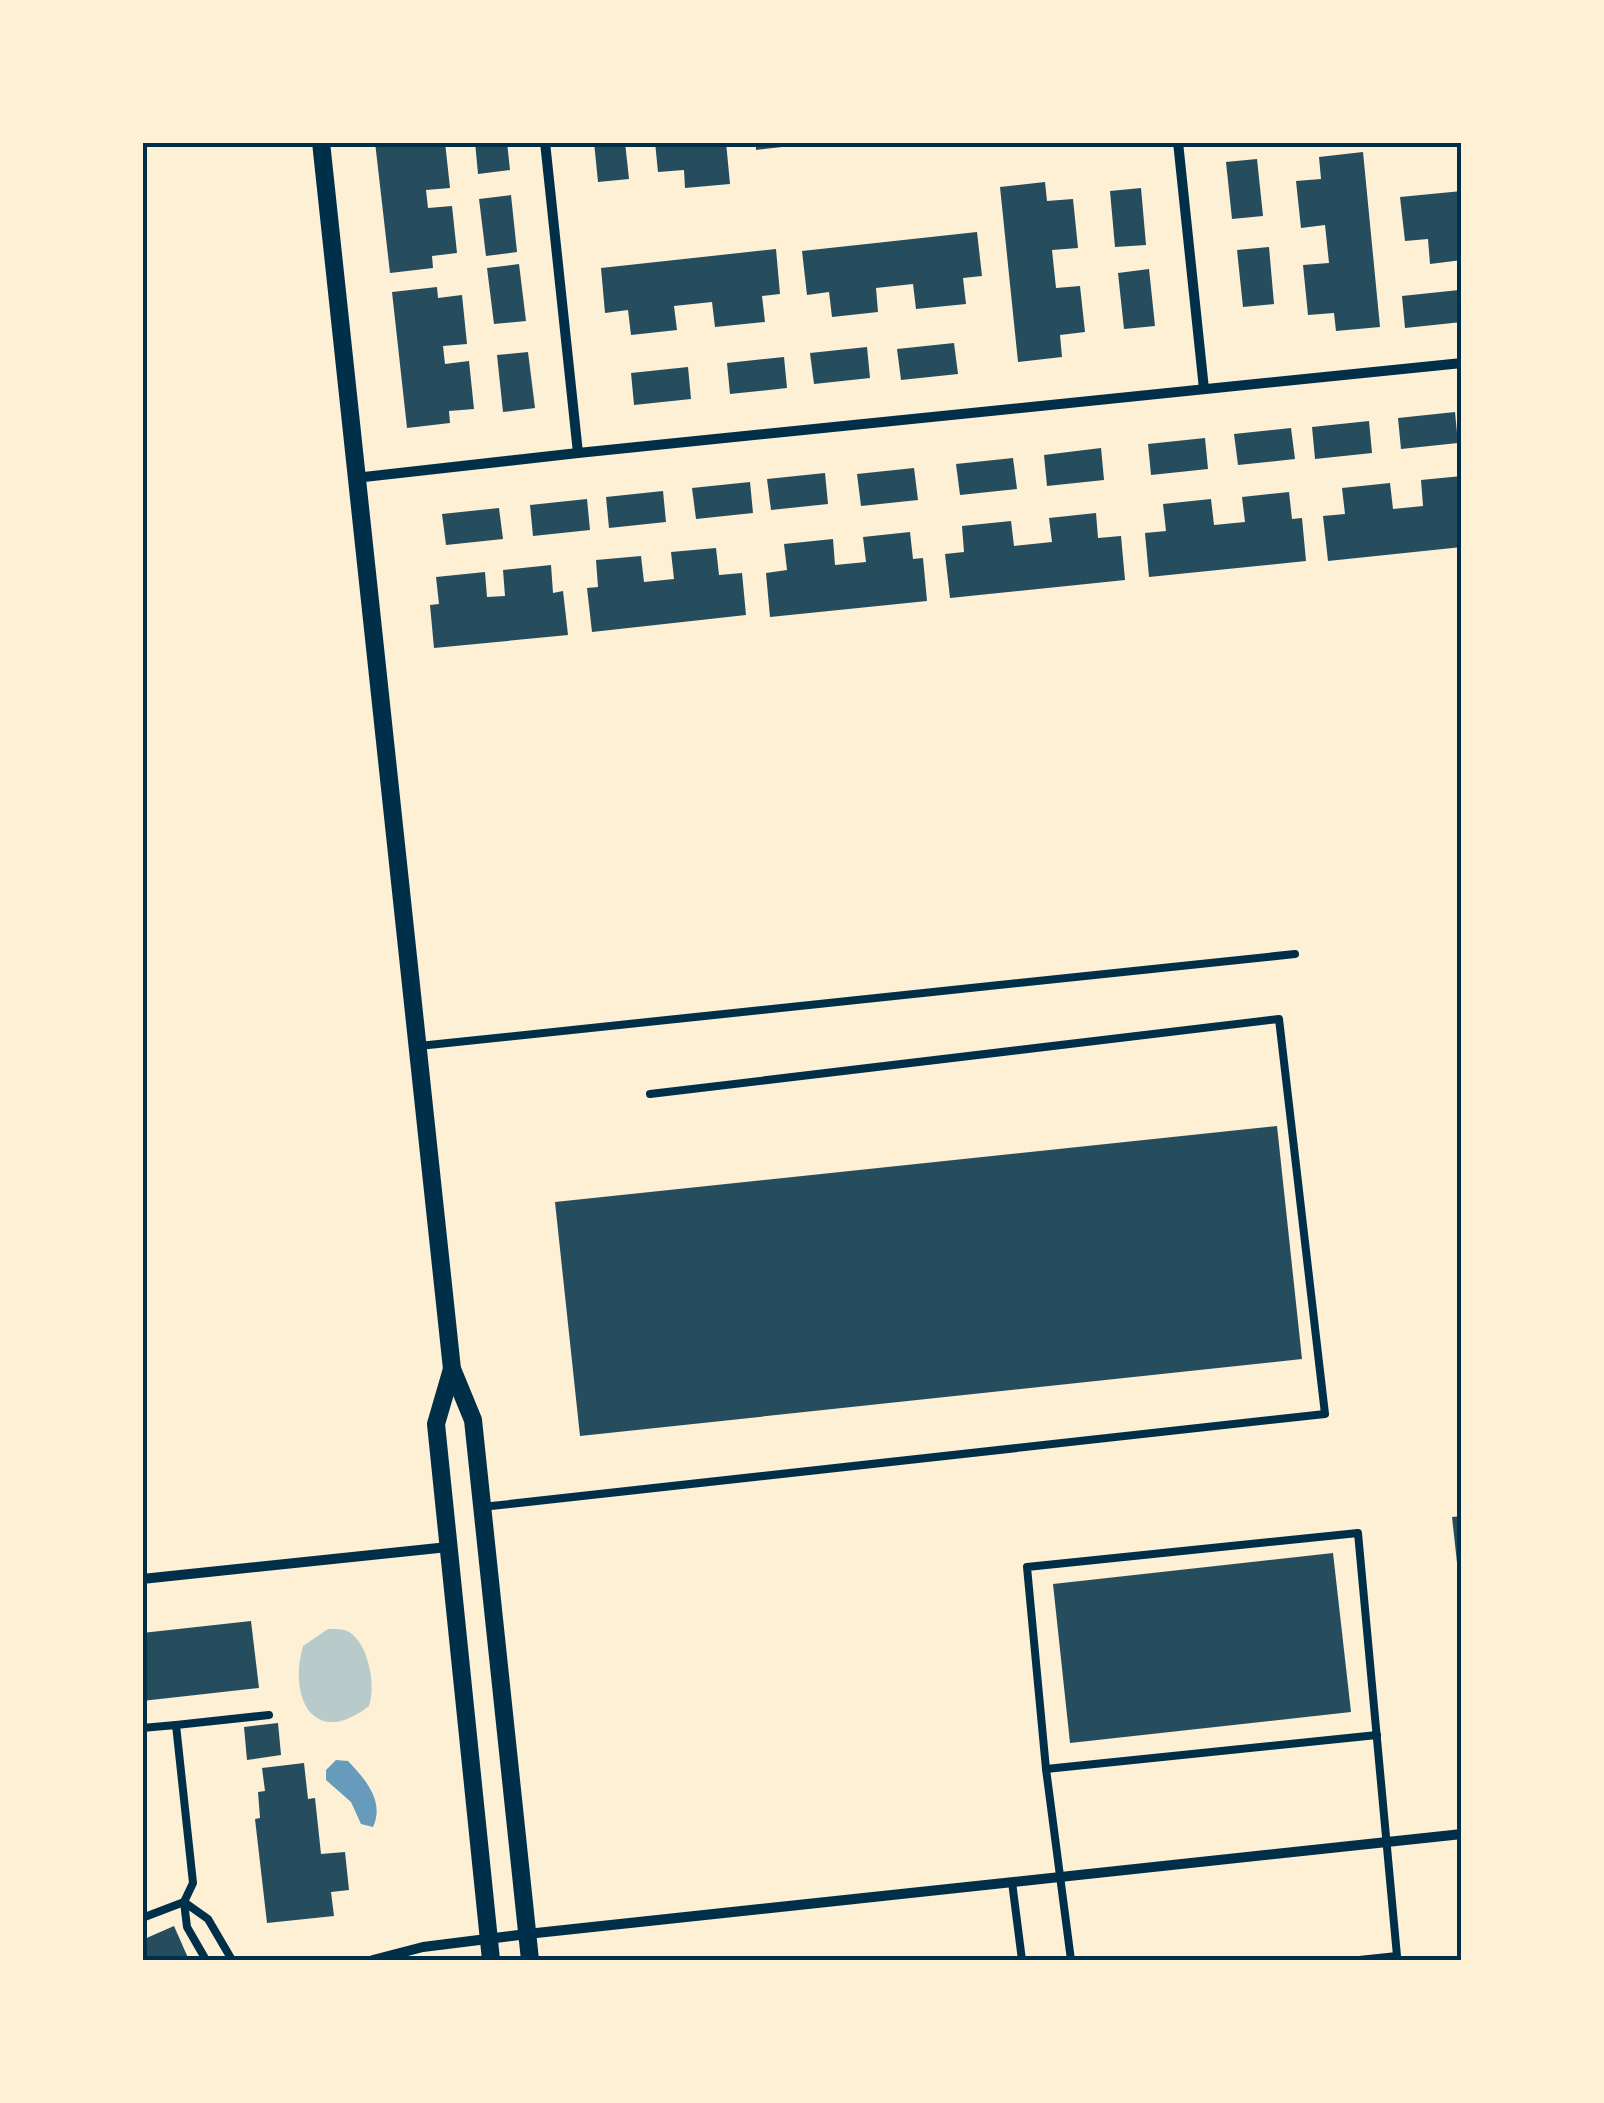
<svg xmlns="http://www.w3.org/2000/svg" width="1604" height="2103" viewBox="0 0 1604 2103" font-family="'IBM Plex Serif',serif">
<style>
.green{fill:#b9caca}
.water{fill:#669bbc}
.building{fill:#264d5e}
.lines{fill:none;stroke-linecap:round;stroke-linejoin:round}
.service{stroke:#003049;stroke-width:8}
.minor{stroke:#003049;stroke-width:10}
.tertiary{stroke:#003049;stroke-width:18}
.neatline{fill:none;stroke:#003049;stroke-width:4}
</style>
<rect width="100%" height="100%" fill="#fdf0d5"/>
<path class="green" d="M328 1629C336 1629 345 1628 352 1634 369 1648 376 1686 369 1706 314 1749 288 1698 303 1646Z"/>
<path class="water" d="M336 1760 348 1761C365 1779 385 1801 373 1827L361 1824 351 1802 326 1780V1770Z"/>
<g class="building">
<polygon points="375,142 445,142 450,188 426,190 428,208 452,206 457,253 432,256 433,268 390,273"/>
<polygon points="475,142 507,142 510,170 478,174"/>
<polygon points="594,142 625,142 629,179 598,182"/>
<polygon points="655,142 726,142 730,184 685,188 684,170 658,172"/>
<polygon points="756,142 800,142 800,145 756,150"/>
<polygon points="1363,152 1380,327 1336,331 1334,313 1308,315 1303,265 1329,263 1325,225 1301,228 1296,181 1321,179 1319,157"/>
<polygon points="1257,159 1263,216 1232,219 1226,162"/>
<polygon points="1045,182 1047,201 1073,199 1078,248 1052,250 1056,288 1080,286 1085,332 1060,335 1062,357 1018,362 1000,187"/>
<polygon points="1141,188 1146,245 1115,247 1110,191"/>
<polygon points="1462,191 1462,260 1430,264 1428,239 1405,241 1400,197"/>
<polygon points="511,195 517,252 486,256 479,199"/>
<polygon points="977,232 982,276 963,278 966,304 916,309 913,284 876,288 878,312 832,317 829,292 807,295 802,251"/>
<polygon points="1269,247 1274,304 1243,307 1237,250"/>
<polygon points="776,249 780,294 762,296 765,322 715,327 712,302 674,306 677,330 631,335 628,310 605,313 601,268"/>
<polygon points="519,264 526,321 494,324 487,268"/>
<polygon points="1149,269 1155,326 1124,329 1118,273"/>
<polygon points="437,287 438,298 462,295 467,344 443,346 445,364 469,361 474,409 449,411 450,423 407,428 392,292"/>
<polygon points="1459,290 1462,322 1405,328 1402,296"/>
<polygon points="954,343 958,374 901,380 897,349"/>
<polygon points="867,347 870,378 814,384 810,353"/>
<polygon points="528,352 535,408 503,412 497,355"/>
<polygon points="784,357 787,388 730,394 727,363"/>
<polygon points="688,367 691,399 634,405 631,373"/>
<polygon points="1455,412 1458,443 1401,449 1398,418"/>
<polygon points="1369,421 1372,453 1315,459 1312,427"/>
<polygon points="1291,428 1295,459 1238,465 1234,434"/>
<polygon points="1205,438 1208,469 1151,475 1148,444"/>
<polygon points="1101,448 1104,480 1047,486 1044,455"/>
<polygon points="1013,458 1017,489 960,495 956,464"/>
<polygon points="914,468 918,500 861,506 857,474"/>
<polygon points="825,473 828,504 771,510 767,479"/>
<polygon points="1462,476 1462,547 1328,561 1323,516 1345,514 1342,488 1390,483 1393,509 1423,506 1421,480"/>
<polygon points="750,482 753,513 696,519 692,488"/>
<polygon points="663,491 666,522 609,528 606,497"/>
<polygon points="1289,492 1292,519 1302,518 1306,561 1149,577 1145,533 1166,531 1163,504 1211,499 1214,525 1245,522 1242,497"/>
<polygon points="587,499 590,530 533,536 530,505"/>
<polygon points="499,508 503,539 446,545 442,514"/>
<polygon points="1096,513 1098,538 1121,536 1125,580 950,598 945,554 964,552 962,526 1011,521 1014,546 1052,542 1049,518"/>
<polygon points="910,532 913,559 923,558 927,601 770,617 766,573 787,570 784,544 833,539 835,565 866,562 863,537"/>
<polygon points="716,548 719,575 742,573 746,615 592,632 587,588 598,587 596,560 641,556 644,582 674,579 671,552"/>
<polygon points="551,565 553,593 563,591 568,635 434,648 430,605 439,604 436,577 485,572 487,597 505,596 503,570"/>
<polygon points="1277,1126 1302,1359 580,1436 555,1202"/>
<polygon points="1462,1516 1462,1580 1459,1581 1452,1517"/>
<polygon points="1333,1553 1351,1712 1070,1743 1053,1584"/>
<polygon points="251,1621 259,1688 142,1701 142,1633"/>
<polygon points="278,1723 281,1755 247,1760 244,1727"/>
<polygon points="304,1763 308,1799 315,1798 321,1854 345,1852 349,1890 331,1892 334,1916 267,1923 255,1819 260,1818 258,1792 265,1791 262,1768"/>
<polygon points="174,1926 189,1960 142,1960 142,1940"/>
</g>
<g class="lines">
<g class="service">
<polyline points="419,1046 1295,954"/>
<polyline points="482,1507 1325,1414 1279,1019 650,1094"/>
<polyline points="176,1725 269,1715"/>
<polyline points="142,1728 176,1725 193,1883 184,1902 142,1918"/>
<polyline points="1046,1769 1377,1735"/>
<polyline points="1012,1882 1022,1960"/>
<polyline points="184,1902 208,1919 232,1960"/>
<polyline points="184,1902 187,1927 206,1960"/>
<polyline points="1071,1960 1046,1769 1027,1567 1358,1533 1397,1956 1359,1960"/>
</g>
<g class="minor">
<polyline points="545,142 578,453"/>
<polyline points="1178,142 1204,389"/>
<polyline points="355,478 578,453 1462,363"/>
<polyline points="142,1579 448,1547"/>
<polyline points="373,1960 423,1947 527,1934 1462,1834"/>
</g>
<g class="tertiary">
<polyline points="321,142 452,1369 473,1420 530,1960"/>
<polyline points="452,1369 436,1424 491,1960"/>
</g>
</g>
<rect width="1604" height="2103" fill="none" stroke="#fdf0d5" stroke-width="290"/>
<rect x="145" y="145" width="1314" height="1813" class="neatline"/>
</svg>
